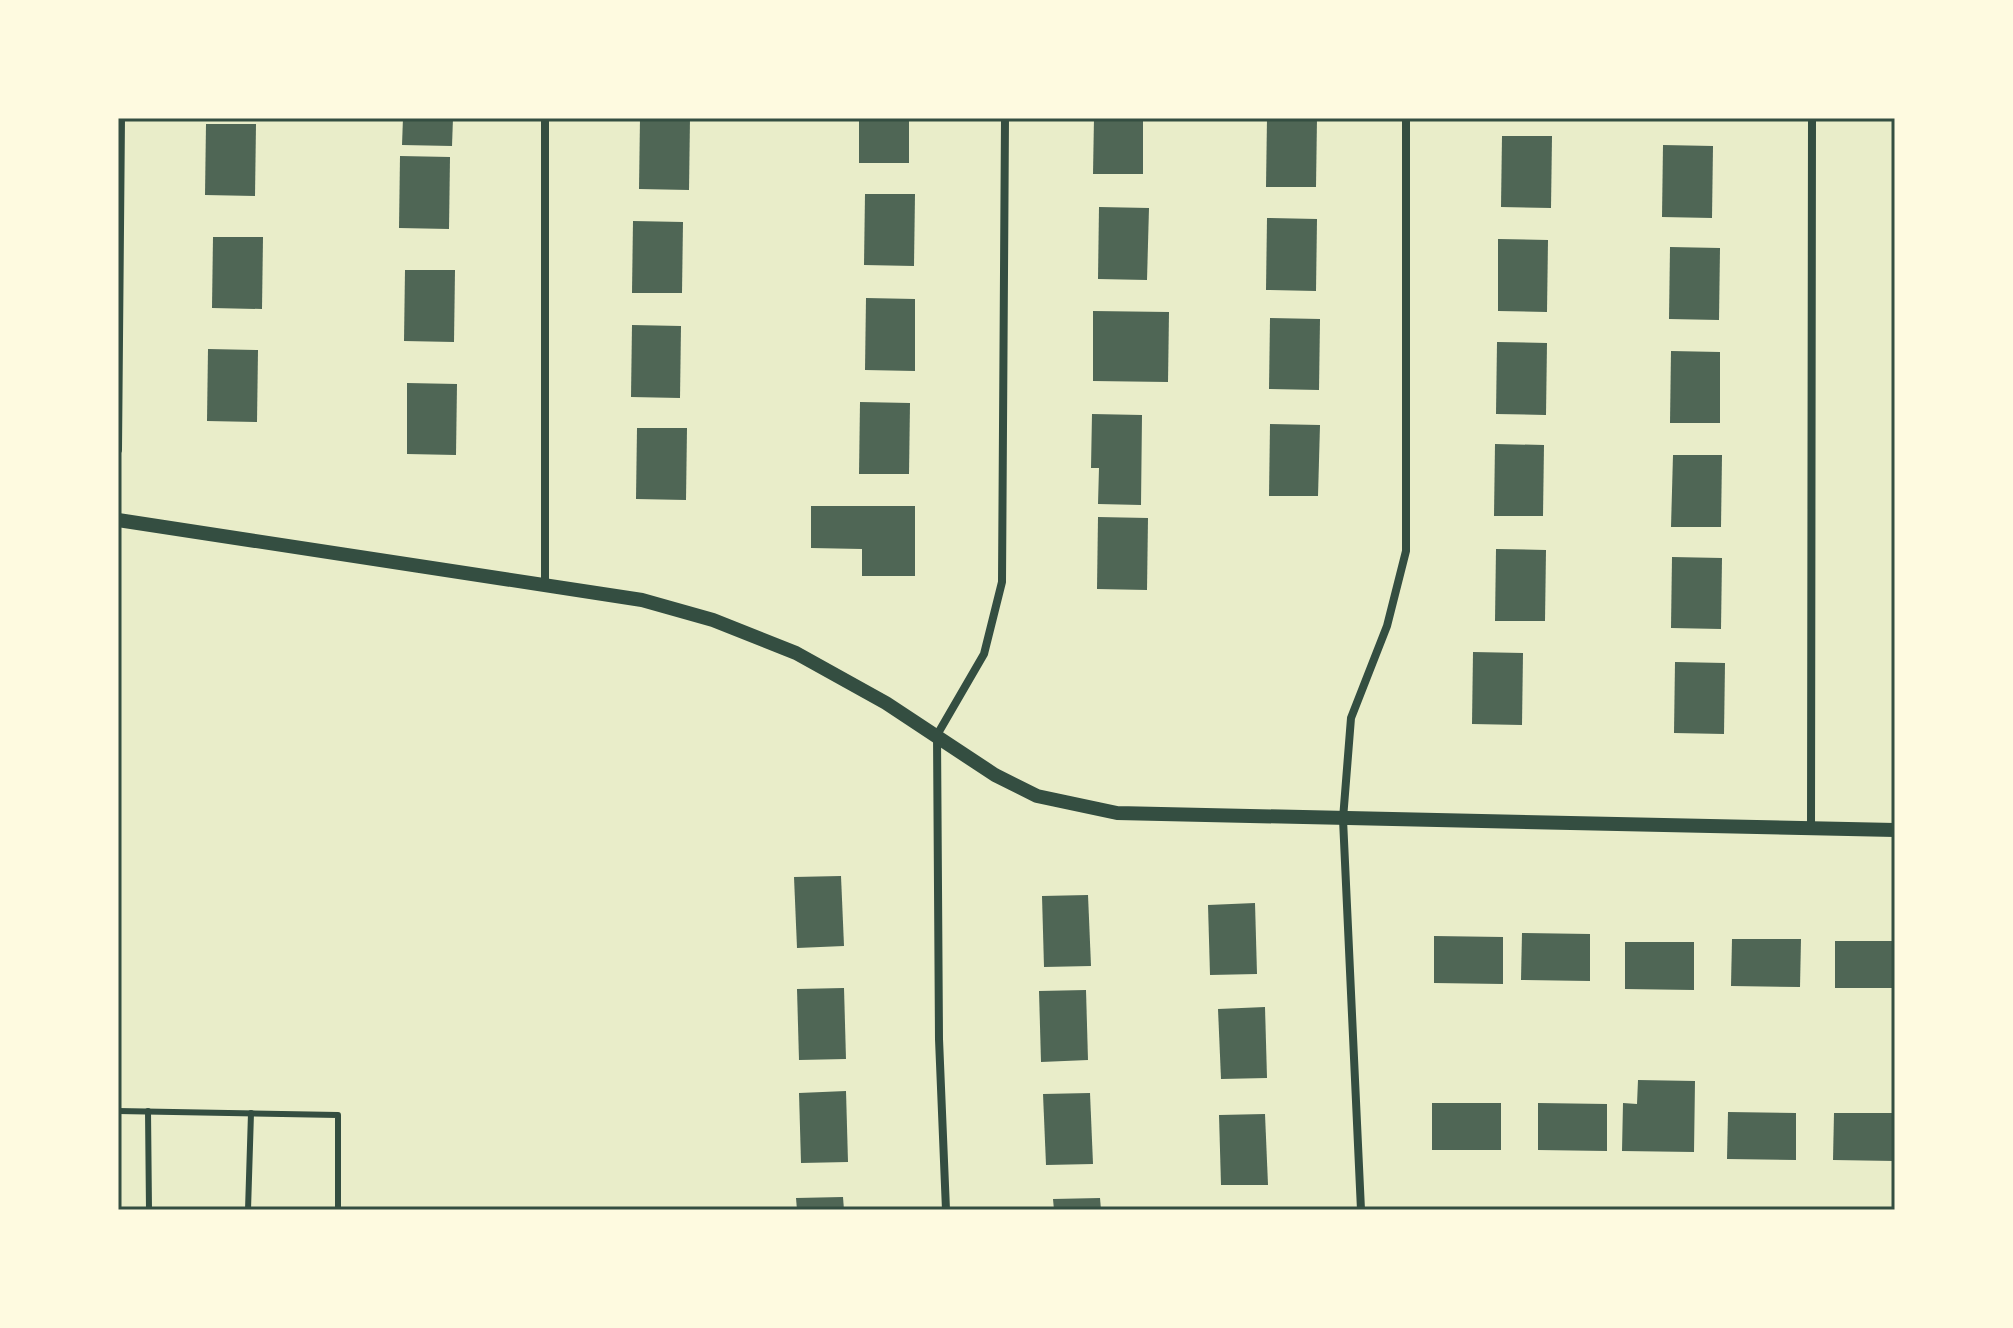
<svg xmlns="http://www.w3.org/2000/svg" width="2013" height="1328" viewBox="0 0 2013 1328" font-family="'Space Grotesk',sans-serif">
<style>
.building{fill:#4f6655}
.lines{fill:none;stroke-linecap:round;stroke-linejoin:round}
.service{stroke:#344e41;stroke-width:6}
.minor{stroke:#344e41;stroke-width:8}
.tertiary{stroke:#344e41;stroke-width:14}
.neatline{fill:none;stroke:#344e41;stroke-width:3}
</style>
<rect width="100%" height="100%" fill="#e9edc9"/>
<g class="building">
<polygon points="403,118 453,118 452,146 402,145"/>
<polygon points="640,118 690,118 689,190 639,189"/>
<rect x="859" y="118" width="50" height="45"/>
<polygon points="1094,118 1143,118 1143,174 1093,174"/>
<polygon points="1267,118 1317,118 1316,187 1266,187"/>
<polygon points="206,124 256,124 255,196 205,195"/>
<polygon points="1502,136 1552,136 1551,208 1501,207"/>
<polygon points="1663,145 1713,146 1712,218 1662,217"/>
<polygon points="400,156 450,157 449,229 399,228"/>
<polygon points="865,194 915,194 914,266 864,265"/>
<polygon points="1099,207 1149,208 1147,280 1098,279"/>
<polygon points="1267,218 1317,219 1316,291 1266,290"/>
<polygon points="633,221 683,222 682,293 632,293"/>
<polygon points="213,237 263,237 262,309 212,308"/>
<polygon points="1498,239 1548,240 1547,312 1498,311"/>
<polygon points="1670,247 1720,248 1719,320 1669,319"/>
<polygon points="405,270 455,270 454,342 404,341"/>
<polygon points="866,298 915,299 915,371 865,370"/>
<polygon points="1093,311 1169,312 1168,382 1093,381"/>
<polygon points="1270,318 1320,319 1319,390 1269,389"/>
<polygon points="632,325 681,326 680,398 631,397"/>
<polygon points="1497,342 1547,343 1546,415 1496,414"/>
<polygon points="208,349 258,350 257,422 207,421"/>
<polygon points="1671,351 1720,352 1720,423 1670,423"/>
<polygon points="407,383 457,384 456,455 407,454"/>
<polygon points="860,402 910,403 909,474 859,474"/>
<polygon points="1092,414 1142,415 1141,505 1098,504 1099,468 1091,468"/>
<polygon points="1270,424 1320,425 1318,496 1269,496"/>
<polygon points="637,428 687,428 686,500 636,499"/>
<polygon points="1495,444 1544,445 1543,516 1494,516"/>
<polygon points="1673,455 1722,455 1721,527 1671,527"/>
<polygon points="811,506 915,506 915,576 862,576 862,549 811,548"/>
<polygon points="1098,517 1148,518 1147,590 1097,589"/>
<polygon points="1496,549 1546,550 1545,621 1495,621"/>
<polygon points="1672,557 1722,558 1721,629 1671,628"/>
<polygon points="1473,652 1523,653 1522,725 1472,724"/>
<polygon points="1675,662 1725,663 1724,734 1674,733"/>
<polygon points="841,876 844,946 797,948 794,877"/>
<polygon points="1088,895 1091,966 1044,967 1042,896"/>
<polygon points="1255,903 1257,974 1210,975 1208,905"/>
<polygon points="1522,933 1590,934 1590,981 1521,980"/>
<polygon points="1434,936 1503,937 1503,984 1434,983"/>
<polygon points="1732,939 1801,939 1800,987 1731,986"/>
<rect x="1835" y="941" width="60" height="47"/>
<polygon points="1625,942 1694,942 1694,990 1625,989"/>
<polygon points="844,988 846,1059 799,1060 797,989"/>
<polygon points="1086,990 1088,1060 1041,1062 1039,991"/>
<polygon points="1265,1007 1267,1078 1221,1079 1218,1009"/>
<polygon points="1638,1080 1695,1081 1694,1152 1622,1151 1623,1103 1637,1104"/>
<polygon points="846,1091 848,1162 801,1163 799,1093"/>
<polygon points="1090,1093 1093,1164 1046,1165 1043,1094"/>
<rect x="1432" y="1103" width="69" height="47"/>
<polygon points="1538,1103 1607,1104 1607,1151 1538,1150"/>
<polygon points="1728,1112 1796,1113 1796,1160 1727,1159"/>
<polygon points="1834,1113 1895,1113 1895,1161 1833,1160"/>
<polygon points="1265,1114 1268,1185 1221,1185 1219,1115"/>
<polygon points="843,1197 844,1210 797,1210 796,1198"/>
<polygon points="1100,1198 1101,1210 1054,1210 1053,1199"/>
</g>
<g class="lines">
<g class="service">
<polyline points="118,1111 338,1115 338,1210"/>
<polyline points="148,1111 149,1210"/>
<polyline points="248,1210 251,1113"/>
</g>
<g class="minor">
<polyline points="545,118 545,585"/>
<polyline points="118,450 121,118"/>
<polyline points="1811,829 1812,118"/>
<polyline points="946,1210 939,1039 937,735 984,654 1002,582 1005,118"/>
<polyline points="1361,1210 1343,819 1351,718 1387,626 1406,551 1406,118"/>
</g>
<polyline class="tertiary" points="118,520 642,600 713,620 796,653 886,703 995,775 1037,796 1117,813 1895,830"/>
</g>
<rect width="2013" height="1328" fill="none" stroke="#fefae0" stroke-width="240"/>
<rect x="120" y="120" width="1773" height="1088" class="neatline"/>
</svg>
